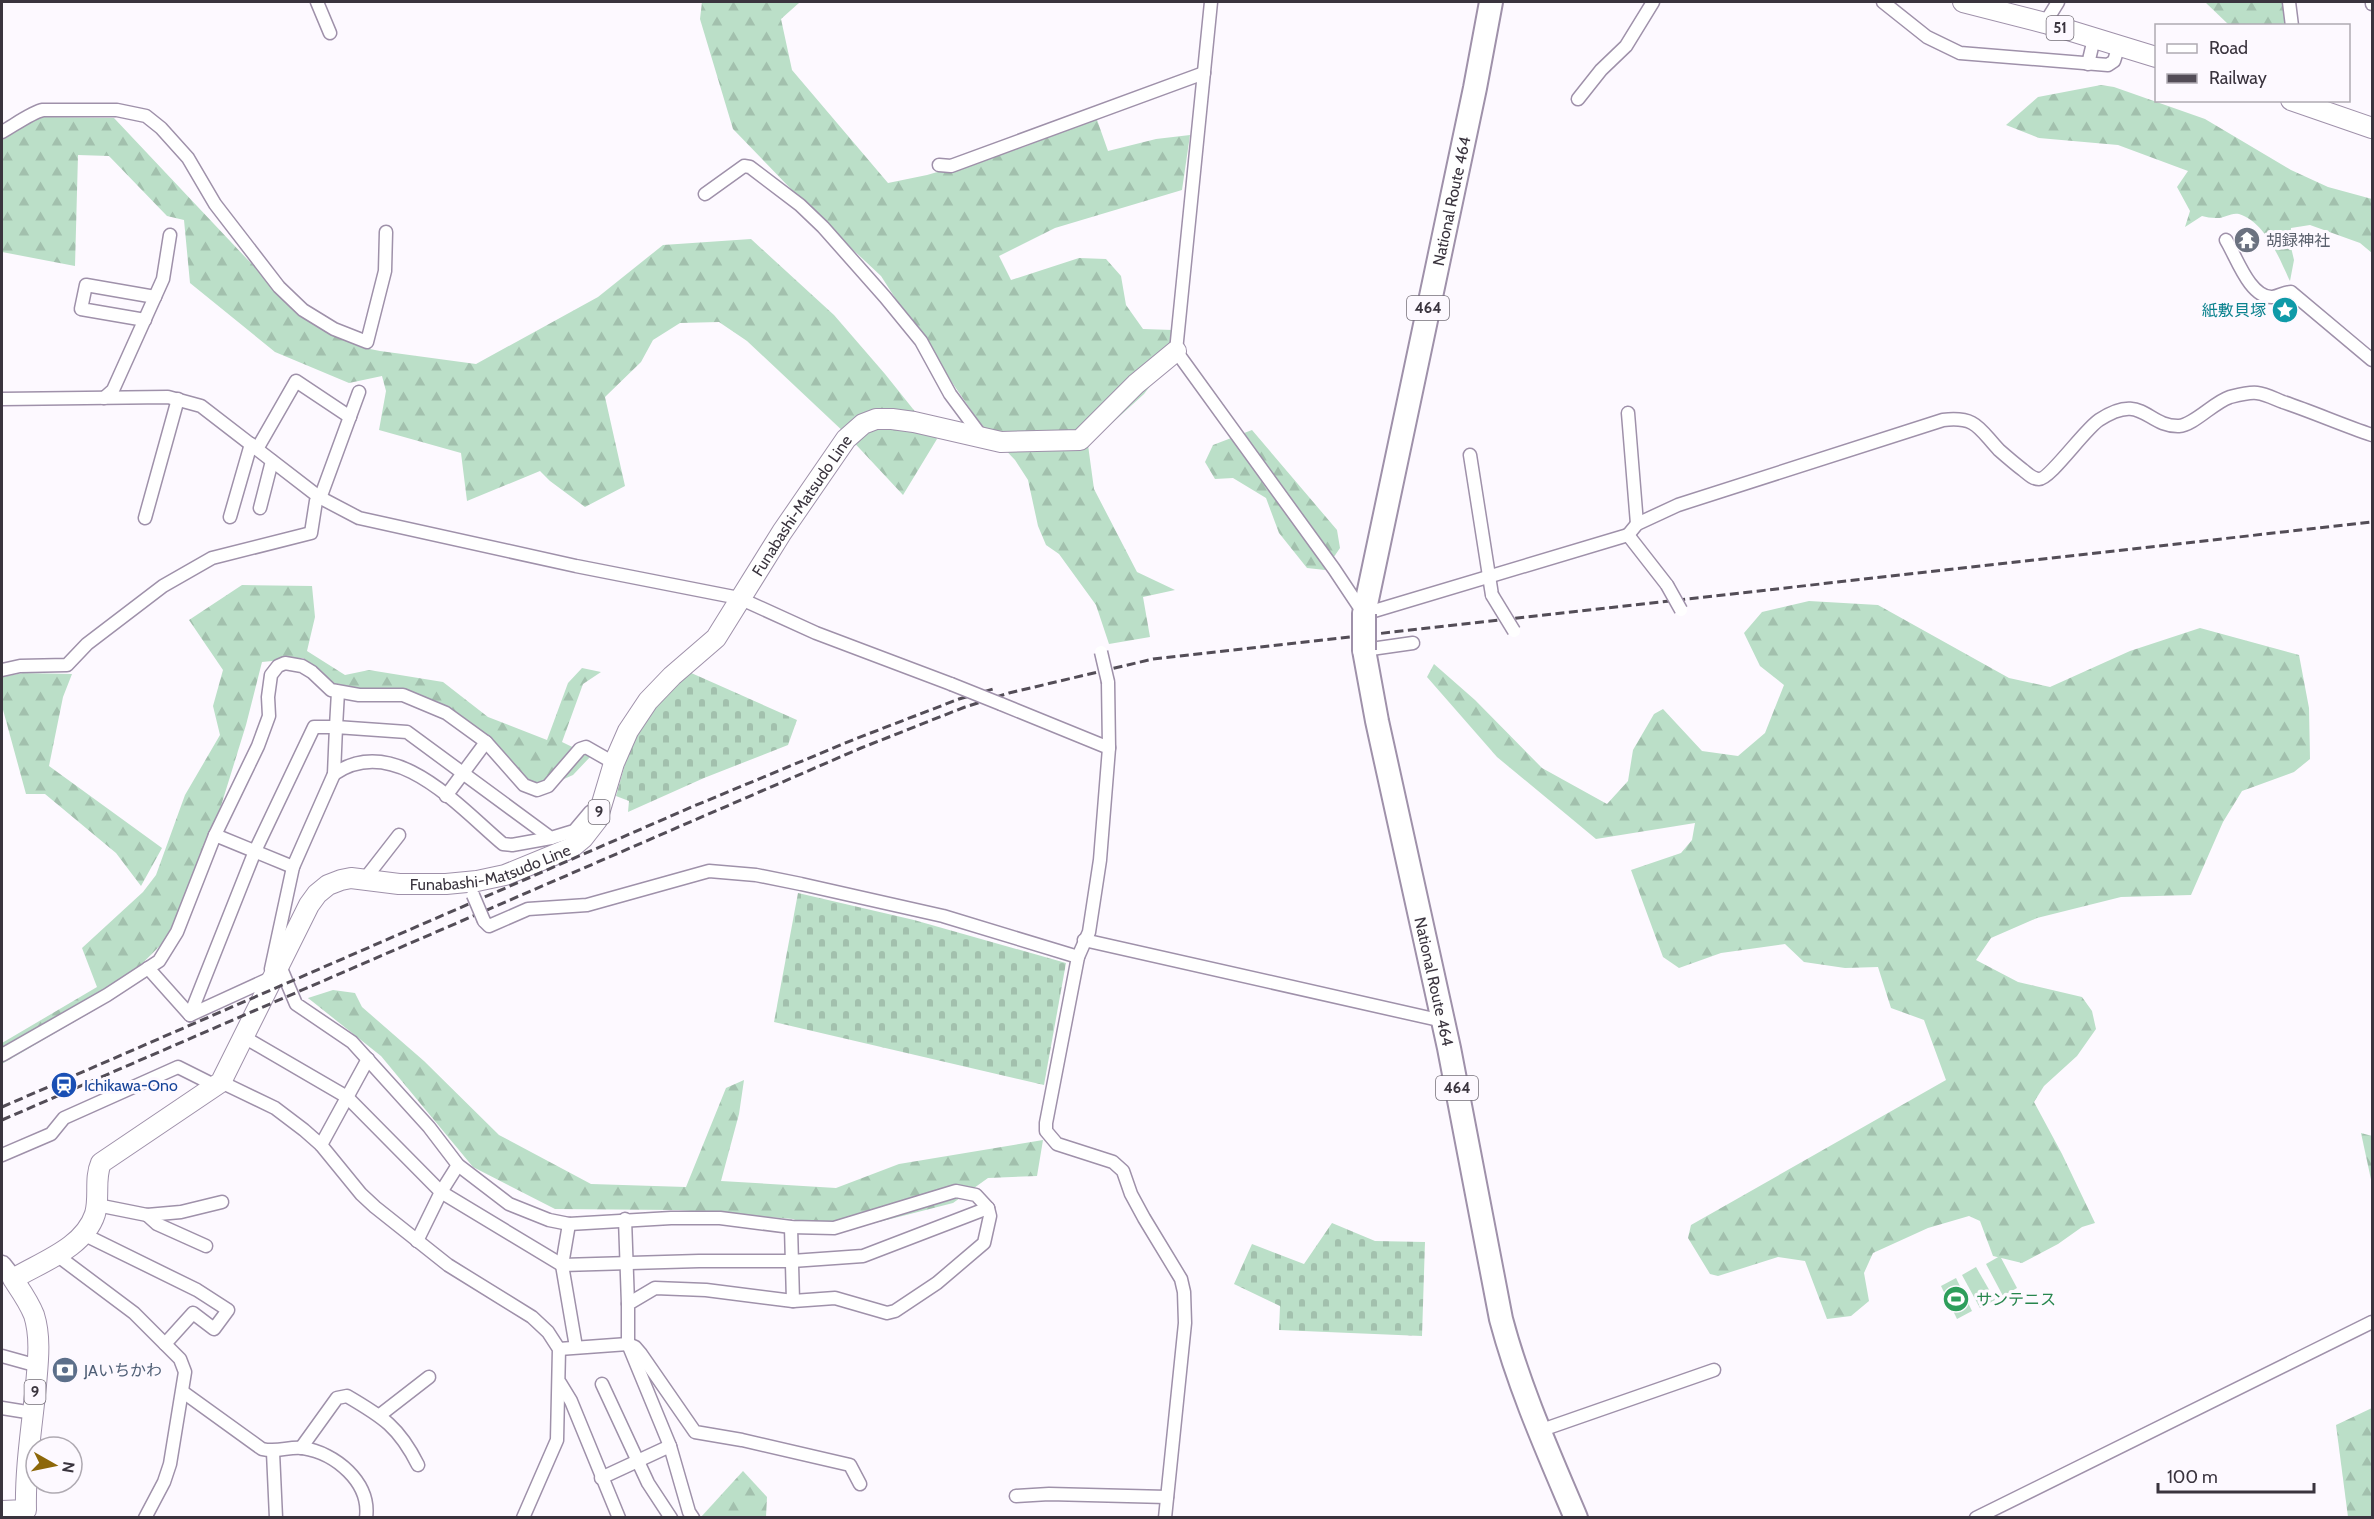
<svg xmlns="http://www.w3.org/2000/svg" width="2374" height="1519" viewBox="0 0 2374 1519" font-family="Cabin,'Noto Sans JP',sans-serif">
<style>
.forest{fill:url(#forest-firs)}
.cemetery{fill:url(#cemetery-stones)}
.pitch{fill:#bbdfc8}
.lines{fill:none;stroke-linecap:round;stroke-linejoin:round}
.street-casing{stroke:#9f91aa;stroke-width:15}
.secondary-casing{stroke:#9f91aa;stroke-width:21}
.primary-casing{stroke:#9f91aa;stroke-width:22}
.highway-casing{stroke:#9f91aa;stroke-width:26}
.street{stroke:#fff;stroke-width:12}
.secondary{stroke:#fff;stroke-width:18}
.primary{stroke:#fff;stroke-width:20}
.highway{stroke:#fff;stroke-width:22}
.rail{stroke:#534d57;stroke-width:3;stroke-dasharray:9 4.5;stroke-linecap:butt}
.street-bridge-casing{stroke:#9f91aa;stroke-width:15;stroke-linecap:butt}
.highway-bridge-casing{stroke:#9f91aa;stroke-width:26;stroke-linecap:butt}
.street-bridge{stroke:#fff;stroke-width:12}
.highway-bridge{stroke:#fff;stroke-width:22}
.labels{text-anchor:middle;dominant-baseline:central;stroke-width:6;stroke-linejoin:round;paint-order:stroke}
.shield{fill:#fdf9ff;stroke:#746f78;stroke-width:1.5}
.shield-label{font-size:15px;font-weight:bold;fill:#3a343e}
.street-label{font-size:16px;fill:#3a343e;stroke:#fdf9ff}
.worship-label{font-size:16px;fill:#5b616d;stroke:#fdf9ff;text-anchor:start}
.culture-label{font-size:16px;fill:#0d838f;stroke:#fdf9ff;text-anchor:end}
.transit-label{font-size:16px;fill:#164399;stroke:#fdf9ff;text-anchor:start}
.leisure-label{font-size:16px;fill:#27864d;stroke:#fdf9ff;text-anchor:start}
.service-label{font-size:16px;fill:#4e5e75;stroke:#fdf9ff;text-anchor:start}
</style>
<defs>
<pattern id="forest-firs" width="22" height="20" patternUnits="userSpaceOnUse" patternTransform="scale(1.5)"><rect width="22" height="20" fill="#bbdfc8"/><path d="M5 1l3.5 6h-7zM16 11l3.5 6h-7z" fill="#a2c0ad"/></pattern>
<pattern id="cemetery-stones" width="16" height="16" patternUnits="userSpaceOnUse" patternTransform="scale(1.5)"><rect width="16" height="16" fill="#bbdfc8"/><path d="M2 7V4a2 2 0 0 1 4 0v3zM10 15v-3a2 2 0 0 1 4 0v3z" fill="#a2c0ad"/></pattern>
</defs>
<rect width="100%" height="100%" fill="#fdf9ff"/>
<g class="forest">
<polygon points="702,2 800,2 781,19 792,70 888,183 927,175 1024,147 1096,117 1108,151 1156,139 1190,135 1182,190 1055,228 999,256 1011,280 1079,258 1106,259 1121,276 1126,305 1143,329 1173,330 1164,368 1144,394 1088,445 1094,489 1137,572 1175,590 1143,597 1150,637 1109,644 1096,605 1059,554 1046,545 1038,526 1028,480 1015,460 980,423 915,329 881,276 818,217 733,129 700,19"/>
<polygon points="2205,2 2284,2 2287,25 2229,25"/>
<path d="M2101 85 2114 87 2205 119 2291 170 2328 187 2372 199V253L2360 243 2310 225 2291 228 2290 243 2294 260 2290 281C2279 258 2266 223 2239 214 2231 212 2223 219 2216 218 2211 218 2206 217 2202 216L2185 227 2190 211 2177 187 2188 171 2118 145 2039 138 2006 125 2038 97Z"/>
<polygon points="45,117 114,118 247,259 304,315 360,347 380,351 476,364 598,297 663,245 751,239 834,315 885,374 937,439 903,495 847,435 747,341 719,322 680,323 653,340 641,362 605,397 625,486 585,507 550,481 540,471 467,501 461,453 379,430 386,391 382,376 349,383 275,352 190,283 184,220 167,216 109,156 78,155 75,266 2,252 2,137 32,118"/>
<polygon points="1252,430 1337,530 1340,548 1325,570 1307,568 1279,533 1266,498 1233,478 1215,479 1205,462 1213,445"/>
<polygon points="242,585 312,586 315,617 307,651 345,675 369,670 443,682 488,717 547,740 568,683 582,668 601,672 583,684 562,742 591,756 573,775 539,790 484,746 414,697 342,690 303,658 262,662 246,725 212,835 172,934 95,1010 2,1064 2,1043 97,987 82,948 143,892 156,875 185,795 220,735 213,706 223,670 189,620"/>
<polygon points="1809,601 1878,605 2009,678 2050,687 2130,651 2200,628 2299,655 2309,708 2310,759 2294,772 2242,791 2223,822 2191,895 2121,897 2037,918 1991,938 1976,960 2018,982 2082,997 2092,1011 2096,1029 2077,1056 2044,1086 2034,1102 2062,1154 2095,1223 2082,1227 2058,1244 2022,1263 1993,1256 1980,1221 1969,1216 1928,1228 1873,1253 1864,1273 1869,1301 1851,1316 1827,1319 1805,1261 1778,1257 1718,1276 1710,1274 1688,1238 1691,1225 1946,1080 1924,1020 1891,1008 1878,967 1845,968 1804,962 1785,944 1721,953 1679,968 1663,957 1631,870 1681,853 1692,840 1695,823 1596,839 1497,757 1427,677 1434,664 1475,700 1542,768 1607,804 1628,781 1633,750 1654,714 1663,709 1702,751 1738,756 1765,733 1784,685 1760,666 1744,633 1762,612"/>
<polygon points="23,673 72,674 63,697 49,766 162,848 141,886 116,853 45,794 26,794 2,706 2,677"/>
<polygon points="333,990 355,993 362,1007 424,1061 499,1135 591,1184 686,1187 726,1088 744,1080 739,1114 721,1181 836,1188 899,1164 1043,1140 1037,1176 988,1178 953,1203 828,1235 793,1219 678,1210 555,1209 473,1167 381,1056 308,998"/>
<polygon points="2361,1133 2372,1136 2372,1184"/>
<polygon points="2372,1408 2372,1517 2348,1517 2336,1425"/>
<polygon points="743,1471 767,1497 766,1517 701,1517"/>
</g>
<g class="cemetery">
<polygon points="689,672 797,720 788,745 704,778 628,812 629,801 616,796 631,743 646,716"/>
<polygon points="798,893 914,920 1066,963 1044,1085 774,1022"/>
<polygon points="1332,1223 1375,1241 1425,1242 1422,1336 1279,1330 1280,1306 1234,1284 1252,1244 1304,1264"/>
</g>
<g class="pitch">
<polygon points="2000,1256 2017,1288 2003,1296 1986,1264"/>
<polygon points="1976,1267 1995,1300 1980,1308 1962,1275"/>
<polygon points="1956,1278 1972,1311 1957,1319 1941,1286"/>
</g>
<g class="lines">
<defs>
<g id="street">
<polyline points="317,2 330,33"/>
<polyline points="1211,2 1176,351 1334,569 1364,614 1628,535 1667,585"/>
<polyline points="1883,2 1927,37 1960,53 2108,65 2114,61 2119,45"/>
<polyline points="2289,2 2292,26"/>
<polyline points="2372,2 2372,4"/>
<polyline points="2045,23 2058,2"/>
<polyline points="2088,64 2092,47"/>
<polyline points="1578,99 1601,70 1626,46 1653,2"/>
<path d="M2 132C13 126 32 112 43 110H117L146 116 161 128 188 158 215 204 279 287 303 310 334 329 367 342 385 271 386 232"/>
<polyline points="939,165 951,166 1204,73"/>
<polyline points="705,194 744,166 750,167 800,205 823,227 885,297 921,341 950,394 982,437"/>
<path d="M2226 240C2236 256 2250 299 2273 297 2279 296 2285 292 2291 292L2372 360"/>
<polyline points="145,320 81,309 86,285 155,297"/>
<polyline points="104,398 113,390 163,279 170,235"/>
<polyline points="2,399 168,397 201,406 319,497 359,518 576,566 739,598 816,633 951,684"/>
<polyline points="1628,413 1637,524"/>
<polyline points="257,449 296,381 350,417"/>
<polyline points="1470,455 1492,595"/>
<polyline points="260,508 272,461"/>
<polyline points="230,517 251,444"/>
<polyline points="145,518 178,399"/>
<path d="M1628 535 1637 524 1678 505 1943 420C1977 416 1979 429 1999 450 2007 457 2015 464 2023 470 2028 474 2033 479 2039 479 2050 479 2085 429 2099 420 2143 391 2146 427 2179 426 2194 425 2214 402 2230 397 2238 395 2249 392 2257 393 2266 394 2275 399 2283 402 2313 412 2342 425 2372 435"/>
<polyline points="1364,650 1413,643"/>
<polyline points="2,670 20,666 67,665 87,644 163,586 212,558 311,533 316,501 322,493 359,392"/>
<polyline points="1108,682 1109,748"/>
<polyline points="1001,704 1109,748 1100,860 1089,932 1078,957 1046,1123 1046,1131 1057,1144 1113,1162 1123,1171 1131,1194 1144,1218 1181,1279 1184,1292 1185,1323 1165,1518"/>
<path d="M334 774C395 732 459 807 503 844L512 845 551 838"/>
<polyline points="446,796 486,742"/>
<polyline points="215,835 258,746 269,716 268,697 271,675 278,666 285,663 302,666 312,672 331,690 359,695 403,695 446,713 486,742 524,785 537,790 548,786 580,749 586,747 614,763"/>
<polyline points="364,880 399,835"/>
<polyline points="484,921 489,926 528,909 587,905 709,871 756,875 801,884 943,916 1078,957"/>
<polyline points="1084,940 1443,1021"/>
<polyline points="280,966 296,1004 352,1042 429,1127 458,1165 509,1204 549,1220 569,1224 671,1218 720,1218 791,1227 834,1228 956,1191 976,1195 988,1208 990,1216 984,1243 937,1283 895,1311 887,1313 835,1298 793,1301 706,1290 655,1288 628,1304 628,1344 670,1446 689,1512 693,1518"/>
<polyline points="148,968 190,1015 273,977"/>
<polyline points="271,969 293,867 334,774 336,727 407,732 551,838 574,831 590,812 601,805"/>
<polyline points="190,1015 255,851 314,727 336,727 338,692"/>
<polyline points="244,1037 347,1097 441,1192 562,1265 699,1261 792,1261 863,1256 988,1208"/>
<polyline points="2,1055 107,995 159,961 177,932 215,835 293,867"/>
<polyline points="221,1082 275,1108 304,1130 321,1145 361,1194 375,1207 448,1265 532,1317 548,1332 559,1349 557,1440 523,1518"/>
<polyline points="321,1145 368,1059"/>
<polyline points="2,1155 51,1134 64,1118 178,1067 216,1086"/>
<polyline points="97,1205 147,1215 181,1212 222,1202"/>
<polyline points="147,1215 157,1224 206,1246"/>
<polyline points="625,1219 628,1304"/>
<polyline points="569,1224 562,1265 576,1347"/>
<polyline points="791,1227 793,1301"/>
<polyline points="83,1234 197,1290 228,1310 214,1329 193,1313 165,1344"/>
<polyline points="417,1241 441,1192 458,1165"/>
<polyline points="58,1256 134,1313 180,1359 185,1372 170,1464 164,1482 145,1518"/>
<polyline points="559,1349 628,1344 635,1347 641,1354 695,1432 742,1440 850,1465 860,1484"/>
<polyline points="2,1356 38,1366"/>
<polyline points="560,1383 571,1401 619,1518"/>
<polyline points="602,1384 648,1483 671,1518"/>
<path d="M183 1392 262 1449C278 1453 289 1446 303 1448 335 1453 371 1482 366 1518"/>
<polyline points="2,1408 33,1413"/>
<polyline points="380,1415 429,1377"/>
<polyline points="1539,1431 1714,1370"/>
<path d="M301 1448 337 1398 347 1396C383 1417 399 1427 418 1465"/>
<polyline points="273,1452 276,1518"/>
<polyline points="601,1478 670,1446"/>
<polyline points="1016,1496 1049,1494 1167,1497"/>
<polyline points="1976,1518 2372,1322"/>
</g>
<polyline id="secondary" points="2,1265 13,1279"/>
<g id="primary">
<polyline points="1963,2 2045,23 2156,57"/>
<polyline points="2291,100 2372,128"/>
<path id="s1" d="M2 1511 26 1510C25 1468 32 1426 36 1385 38 1362 41 1337 34 1315 29 1302 21 1291 13 1279 41 1262 84 1248 95 1214 100 1197 94 1179 101 1163L221 1082 309 905 317 894 328 885 341 880 351 878 399 884H446L477 881 505 875 571 848 583 838 597 820 614 763 628 731 648 701 672 676 716 638 782 532 846 439 863 424 876 419H892L914 422 1001 442 1080 440 1136 384 1176 351"/>
</g>
<g id="highway">
<path id="s2" d="M1364 614 1475 88 1491 2"/>
<path id="s3" d="M1364 650 1377 721 1449 1048 1501 1319C1519 1387 1548 1452 1576 1518"/>
</g>
</defs>
<use href="#street" class="street-casing"/>
<use href="#secondary" class="secondary-casing"/>
<use href="#primary" class="primary-casing"/>
<use href="#highway" class="highway-casing"/>
<use href="#street" class="street"/>
<use href="#secondary" class="secondary"/>
<use href="#primary" class="primary"/>
<use href="#highway" class="highway"/>
<g class="rail">
<polyline points="2,1107 694,806 855,739 959,699 993,689"/>
<polyline points="2,1120 861,748 965,707 1009,693 1153,659 2372,522"/>
</g>
<defs>
<g id="street-bridge">
<polyline points="1667,585 1681,610"/>
<polyline points="1492,595 1514,631"/>
<polyline points="1101,652 1108,682"/>
<polyline points="951,684 1001,704"/>
<polyline points="473,895 484,921"/>
</g>
<polyline id="highway-bridge" points="1364,614 1364,650"/>
</defs>
<use href="#street-bridge" class="street-bridge-casing"/>
<use href="#highway-bridge" class="highway-bridge-casing"/>
<use href="#street-bridge" class="street-bridge"/>
<use href="#highway-bridge" class="highway-bridge"/>
</g>
<defs>
<symbol id="temple-disc" viewBox="-11 -11 22 22"><circle r="9.5" fill="#6b7280" stroke="#fdf9ff"/><path d="M0-6L5-2H3V0L6.5 2.5H4V6H1.5V3h-3V6H-4V2.5H-6.5L-3 0V-2H-5Z" fill="#fff"/></symbol>
<symbol id="sight-disc" viewBox="-11 -11 22 22"><circle r="9.5" fill="#0f9aa8" stroke="#fdf9ff"/><path d="M0-6L1.8-2.2L6-1.7L2.9 1.2L3.7 5.4L0 3.3L-3.7 5.4L-2.9 1.2L-6-1.7L-1.8-2.2Z" fill="#fff"/></symbol>
<symbol id="station-disc" viewBox="-11 -11 22 22"><circle r="9.5" fill="#1a4fb4" stroke="#fdf9ff"/><path d="M-3-6H3Q5-6 5-4V2Q5 4 3 4L4.5 6H3L1.5 4h-3L-3 6H-4.5L-3 4Q-5 4-5 2V-4Q-5-6-3-6ZM-3.5-4v3h7v-3ZM-3.5 1v1.5H-2V1ZM2 1v1.5H3.5V1Z" fill="#fff"/></symbol>
<symbol id="stadium-disc" viewBox="-11 -11 22 22"><circle r="9.5" fill="#2e9e5b" stroke="#fdf9ff"/><path d="M0-5a6.5 5 0 1 0 0 10a6.5 5 0 1 0 0-10ZM-3.5-1.8h7v3.6h-7Z" fill="#fff"/></symbol>
<symbol id="bank-disc" viewBox="-11 -11 22 22"><circle r="9.5" fill="#5c6f8a" stroke="#fdf9ff"/><path d="M-6-4H6V4H-6ZM0-2.3a2.3 2.3 0 1 0 0 4.6a2.3 2.3 0 1 0 0-4.6Z" fill="#fff"/></symbol>
</defs>
<g fill-rule="evenodd">
<use href="#temple-disc" x="2232" y="225" width="30" height="30"/>
<use href="#sight-disc" x="2270" y="295" width="30" height="30"/>
<use href="#station-disc" x="49" y="1070" width="30" height="30"/>
<use href="#stadium-disc" x="1941" y="1284" width="30" height="30"/>
<use href="#bank-disc" x="50" y="1355" width="30" height="30"/>
</g>
<g class="labels">
<g class="shield">
<rect x="2046.5" y="16" width="27" height="24" rx="4.5"/>
<rect x="1407" y="296" width="42" height="24" rx="4.5"/>
<rect x="588.5" y="800" width="21" height="24" rx="4.5"/>
<rect x="1436" y="1076" width="42" height="24" rx="4.5"/>
<rect x="24.5" y="1380" width="21" height="24" rx="4.5"/>
</g>
<g class="shield-label">
<text x="2060" y="28">51</text>
<text x="1428" y="308">464</text>
<text x="599" y="812">9</text>
<text x="1457" y="1088">464</text>
<text x="35" y="1392">9</text>
</g>
<g class="street-label">
<text stroke="none"><textPath href="#s2" startOffset="422">National Route 464</textPath></text>
<text stroke="none"><textPath href="#s1" startOffset="1461">Funabashi-Matsudo Line</textPath></text>
<text stroke="none"><textPath href="#s1" startOffset="957">Funabashi-Matsudo Line</textPath></text>
<text stroke="none"><textPath href="#s3" startOffset="339">National Route 464</textPath></text>
</g>
<g class="worship-label">
<text x="2266" y="240">胡録神社</text>
</g>
<g class="culture-label">
<text x="2266" y="310">紙敷貝塚</text>
</g>
<g class="transit-label">
<text x="84" y="1085">Ichikawa-Ono</text>
</g>
<g class="leisure-label">
<text x="1976" y="1299">サンテニス</text>
</g>
<g class="service-label">
<text x="84" y="1370">JAいちかわ</text>
</g>
</g>
<rect width="2374" height="1519" fill="none" stroke="#3a343e" stroke-width="6"/>
<rect x="2155" y="24" width="195" height="78" fill="#fdf9ff" stroke="#afaab2" stroke-width="1.5"/>
<rect x="2167" y="44" width="30" height="9" fill="#ffffff" stroke="#afaab2" stroke-width="1.5"/>
<text x="2209" y="54" font-size="18" fill="#3a343e">Road</text>
<rect x="2167" y="74" width="30" height="9" fill="#534d57" stroke="#afaab2" stroke-width="1.5"/>
<text x="2209" y="84" font-size="18" fill="#3a343e">Railway</text>
<g transform="translate(54 1465) rotate(99)"><circle r="28" fill="#fdf9ff" stroke="#afaab2" stroke-width="1.5"/>
<path d="M0-4.5L10 22L0 15L-10 22Z" fill="#8d6709"/>
<text y="-9" font-size="16" font-weight="bold" text-anchor="middle" fill="#3a343e">N</text>
</g>
<path d="M2158 1483v9h156v-9" fill="none" stroke="#3a343e" stroke-width="3"/>
<text x="2167" y="1483" font-size="18" fill="#3a343e" stroke="#fdf9ff" stroke-width="4.5" paint-order="stroke">100 m</text>
</svg>
